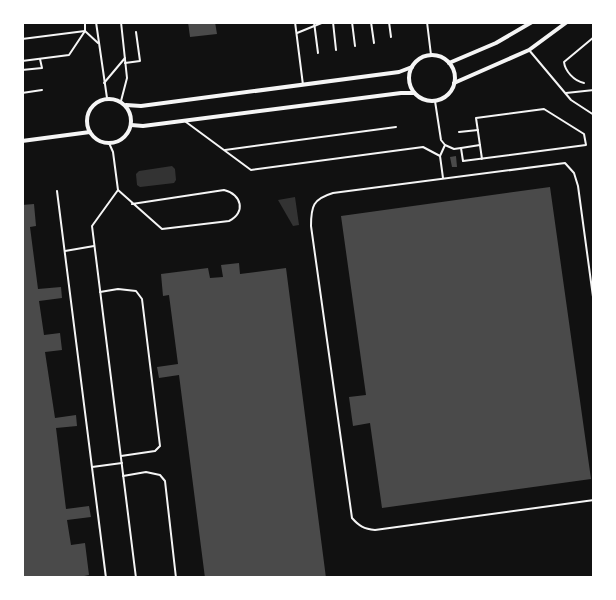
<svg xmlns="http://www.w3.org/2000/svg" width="616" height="600" viewBox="0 0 616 600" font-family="'Asap Condensed',sans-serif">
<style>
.water{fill:#333}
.building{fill:#4a4a4a}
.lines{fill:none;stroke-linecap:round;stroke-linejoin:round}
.service{stroke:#f5f5f5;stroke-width:2}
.minor{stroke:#f5f5f5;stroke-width:4}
</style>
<rect width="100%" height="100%" fill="#111"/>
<g class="water">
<polygon points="172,166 175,169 176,180 174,183 140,187 137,185 136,174 139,171"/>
<polygon points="295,197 299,225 293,226 278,200"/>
</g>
<g class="building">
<polygon points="188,22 215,22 217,34 190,37"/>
<polygon points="456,156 457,167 452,167 450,157"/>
<polygon points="550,187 591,479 382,508 370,423 353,426 349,397 366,395 341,216"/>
<polygon points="34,204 36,226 30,227 38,289 61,287 62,298 39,301 44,335 60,333 62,350 45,352 55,418 76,415 77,426 56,428 66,509 89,506 91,517 67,520 71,545 85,543 89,575 75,578 22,578 22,205"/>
<polygon points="239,263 240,274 286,268 326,578 205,578 179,375 159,378 157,367 178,364 169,295 163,296 161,274 208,268 210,278 223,277 221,265"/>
</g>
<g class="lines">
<g class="service">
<polyline points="96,22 107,98"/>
<polyline points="295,22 303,85"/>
<polyline points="314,22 318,53"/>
<polyline points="333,22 336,50"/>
<polyline points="352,22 355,46"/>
<polyline points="371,22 374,43"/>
<polyline points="389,22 391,37"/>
<polyline points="427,22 431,55"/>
<polyline points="85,31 98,43"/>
<polyline points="297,33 324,22"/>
<polyline points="22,39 85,31"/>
<polyline points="529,50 571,100 594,115"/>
<polyline points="22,61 69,55 85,31 85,22"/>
<polyline points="125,63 140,61 136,32"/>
<polyline points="22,70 42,68 40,59"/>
<polyline points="104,83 125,58"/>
<path d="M584 83C574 81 565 71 564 62L594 37"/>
<polyline points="22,93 42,90"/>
<polyline points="566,93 594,90"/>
<polyline points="121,101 127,78 121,22"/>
<polyline points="435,101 441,140 445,145 440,156 443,178"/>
<polyline points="186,122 251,170 423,147 440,156"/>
<polyline points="459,132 478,130"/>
<polyline points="109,143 113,152 118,190 92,226 136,578"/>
<polyline points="445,145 454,149 461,148 463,161 586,145 584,134 544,109 476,118 482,159"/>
<polyline points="461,148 480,145"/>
<polyline points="225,150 396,127"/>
<path d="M118 190 162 229 229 221C246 213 242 194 224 190L132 204"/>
<polyline points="57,191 106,578"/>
<polyline points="65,251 94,246"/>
<polyline points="100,292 118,289 136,291 142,299 160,446 155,451 121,456"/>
<path d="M594 304 578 186 574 173 565 163 333 193C313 199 311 206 311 226L352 518C359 526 364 529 375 530L594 500"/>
<polyline points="92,467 122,463"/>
<polyline points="123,476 146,472 160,475 165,481 176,578"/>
</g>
<g class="minor">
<circle cx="432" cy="78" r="23"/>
<polyline points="449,63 496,43 532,22"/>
<polyline points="454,83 529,50 567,22"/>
<circle cx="109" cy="121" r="22"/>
<polyline points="126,105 141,106 399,72 412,67"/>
<polyline points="131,125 143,126 401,93 414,93"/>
<polyline points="22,141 90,132"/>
</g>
</g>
<rect width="616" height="600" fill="none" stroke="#ffffff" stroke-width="48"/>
</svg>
